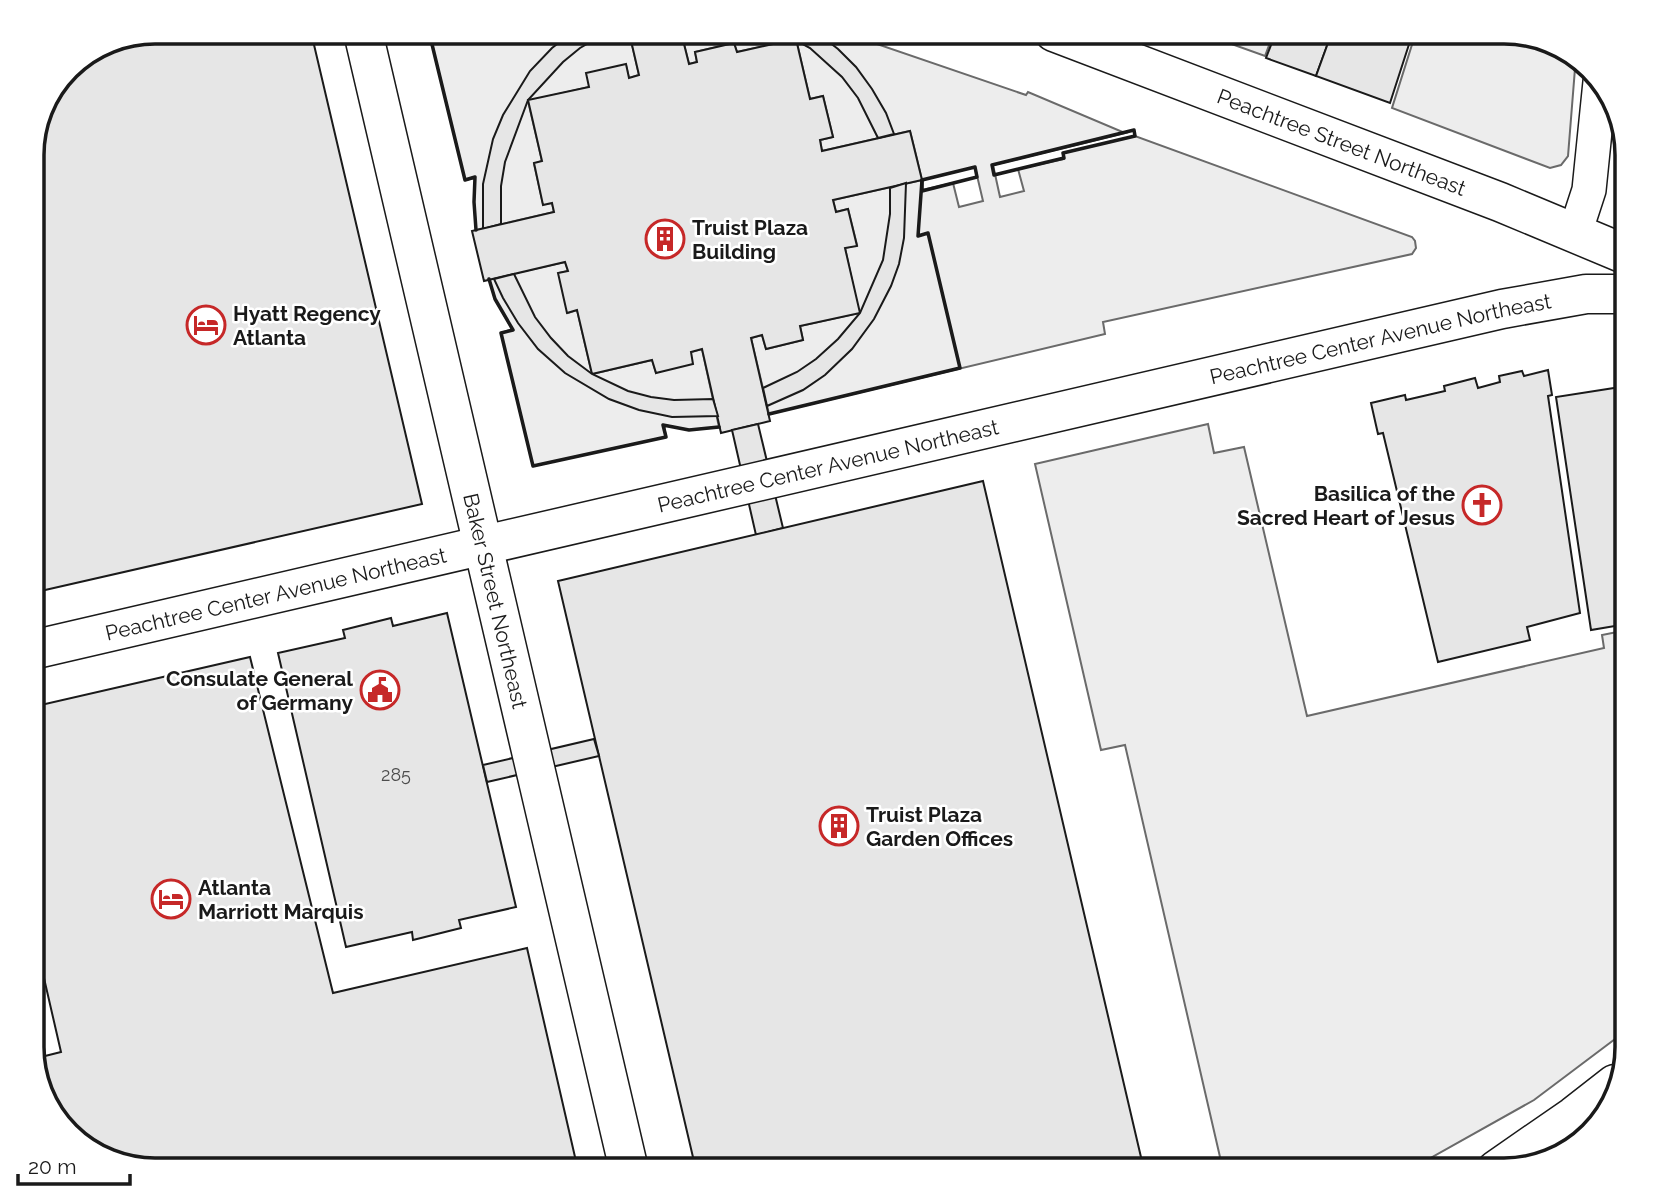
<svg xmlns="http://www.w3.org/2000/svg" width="1659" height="1202" viewBox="0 0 1659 1202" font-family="Raleway,sans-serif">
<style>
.built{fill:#ededed;stroke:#6a6a6a;stroke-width:2;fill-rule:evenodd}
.building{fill:#e6e6e6;stroke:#1a1a1a;stroke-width:2}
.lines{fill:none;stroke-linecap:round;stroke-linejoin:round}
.street-casing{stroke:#1a1a1a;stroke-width:36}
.secondary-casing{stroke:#1a1a1a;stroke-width:41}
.highway-casing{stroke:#1a1a1a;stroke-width:41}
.street{stroke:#fff;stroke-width:33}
.secondary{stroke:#fff;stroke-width:38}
.highway{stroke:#fff;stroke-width:38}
.wall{stroke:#1a1a1a;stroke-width:3.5}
.labels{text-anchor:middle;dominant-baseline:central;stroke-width:5;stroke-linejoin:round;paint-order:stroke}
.number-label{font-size:18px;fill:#4d4d4d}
.street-label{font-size:21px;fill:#1a1a1a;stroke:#fff}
.poi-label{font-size:21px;font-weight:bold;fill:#1a1a1a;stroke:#fff;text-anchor:start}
.rim{fill:none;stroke:#1a1a1a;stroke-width:3.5}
</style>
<rect width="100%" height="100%" fill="#fff"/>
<g class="built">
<polygon points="429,32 629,32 639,75 629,78 626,65 589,87 528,101 542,161 534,164 543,204 552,203 554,212 476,230 474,202 475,178 465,180"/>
<path d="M681 32H842L1026 95 1028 92 1125 133 993 165 1000 197 1024 191 1018 169 1064 159 1063 153 1135 136 1412 237 1415 241 1416 248 1412 254 1103 322 1105 334 769 414 751 338 762 335 766 349 803 340 800 326 859 313 845 248 857 245 848 209 836 212 833 200 922 180 916 155 910 131 822 151 820 140 833 137 823 96 810 99 796 39 737 52 734 43 695 52 697 62 689 64ZM975 167 983 201 959 207 953 183 922 190V180Z"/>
<polygon points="1198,32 1274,32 1265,56"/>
<polygon points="1416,32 1504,32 1576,56 1568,156 1561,165 1550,168 1392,108"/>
<polygon points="565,262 568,271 559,273 568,313 577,310 592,374 652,360 656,373 691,352 702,349 719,427 689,430 664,425 666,437 533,466 501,333 512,329 495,299 489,279"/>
<polygon points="1208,424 1214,453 1244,447 1307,716 1604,648 1602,635 1627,630 1627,1030 1534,1100 1409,1170 1223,1170 1125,745 1101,750 1035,464"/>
</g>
<g class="building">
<polygon points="155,31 311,32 422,504 32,593 32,147 44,100 73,62"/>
<polygon points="573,32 608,32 580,48 563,62 528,100 505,162 501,186 501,224 483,229 483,184 493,139 503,115 530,71 552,48"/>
<polygon points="629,32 681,32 689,64 697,62 695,52 734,43 737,52 796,39 810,99 823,96 833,137 820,140 822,151 910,131 922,180 833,200 836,212 848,209 857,246 845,248 860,313 800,326 803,340 766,349 762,335 751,338 770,421 721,433 702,349 691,352 693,364 656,373 652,360 592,374 577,310 567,313 558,273 568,271 565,262 484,281 472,231 554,212 552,203 543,205 534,163 542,161 528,100 589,87 586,73 626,64 629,78 639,75"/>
<polygon points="781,32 816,32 838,49 856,67 872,89 886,113 894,134 878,138 858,98 842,77 810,48"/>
<polygon points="1276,32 1332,32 1316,76 1266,58"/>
<polygon points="1332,32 1413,32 1390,103 1316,76"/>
<polygon points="906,183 904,238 899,264 891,286 874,319 852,349 825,375 803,390 767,406 763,388 797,372 816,359 838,339 860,313 883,260 890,214 890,188"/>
<polygon points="514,274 535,317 551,338 568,356 592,374 628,391 651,397 674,400 713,399 718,416 672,417 639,410 609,399 565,373 538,349 518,323 503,298 494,279"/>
<polygon points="1548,370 1552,395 1548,396 1580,613 1527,627 1530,640 1438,662 1383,433 1378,434 1371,403 1405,395 1406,400 1445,391 1444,386 1475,378 1478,388 1500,382 1499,376 1522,371 1524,376"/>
<polygon points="1627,386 1627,624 1591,630 1556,397"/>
<polygon points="758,424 783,528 756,535 732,430"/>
<polygon points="983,481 1144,1170 696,1170 558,581"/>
<polygon points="447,613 516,907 459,920 461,928 413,940 412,932 346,947 278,653 345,638 343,630 391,618 393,626"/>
<polygon points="250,657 333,993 527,948 578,1170 155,1170 80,1145 48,1108 33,1059 61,1052 32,926 32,707"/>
<polygon points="594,739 599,756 487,782 483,765"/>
</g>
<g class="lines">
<defs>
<polyline id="street" points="1575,233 1589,190 1600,82"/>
<g id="secondary">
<path id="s1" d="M363 32 629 1170"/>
<path id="s2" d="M1054 32 1500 202 1627 255"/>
<path id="s3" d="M32 650 1502 309 1586 294H1627"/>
</g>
<polyline id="highway" points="1496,1170 1574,1116 1615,1084"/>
</defs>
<use href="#street" class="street-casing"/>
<use href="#secondary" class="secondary-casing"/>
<use href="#highway" class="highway-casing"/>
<use href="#street" class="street"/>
<use href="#secondary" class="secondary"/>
<use href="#highway" class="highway"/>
<g class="wall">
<polyline points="429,32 465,180 475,177 474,202 476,230"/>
<polygon points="1134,130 1135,136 1063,153 1064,158 994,175 992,165"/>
<polygon points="975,167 977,177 922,191 922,180"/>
<polyline points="489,279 495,299 513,330 501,333 533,466 666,437 663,425 689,430 719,427"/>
<polyline points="769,414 960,368 928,233 918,236 922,180"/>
</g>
</g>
<defs>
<symbol id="building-ring" viewBox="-11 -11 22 22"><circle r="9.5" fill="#fff" stroke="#c62828" stroke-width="1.5"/><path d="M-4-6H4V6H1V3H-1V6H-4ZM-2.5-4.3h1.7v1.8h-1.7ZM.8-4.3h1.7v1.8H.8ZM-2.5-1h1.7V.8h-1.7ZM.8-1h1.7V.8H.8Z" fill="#c62828"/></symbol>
<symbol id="hotel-ring" viewBox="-11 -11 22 22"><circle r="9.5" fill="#fff" stroke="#c62828" stroke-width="1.5"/><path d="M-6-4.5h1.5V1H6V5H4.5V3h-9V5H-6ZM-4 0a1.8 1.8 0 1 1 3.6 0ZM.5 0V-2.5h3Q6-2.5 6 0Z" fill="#c62828"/></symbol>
<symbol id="church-ring" viewBox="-11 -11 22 22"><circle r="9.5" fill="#fff" stroke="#c62828" stroke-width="1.5"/><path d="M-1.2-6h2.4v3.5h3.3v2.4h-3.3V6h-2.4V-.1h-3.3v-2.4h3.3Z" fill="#c62828"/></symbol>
<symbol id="civic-ring" viewBox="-11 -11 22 22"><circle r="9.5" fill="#fff" stroke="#c62828" stroke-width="1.5"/><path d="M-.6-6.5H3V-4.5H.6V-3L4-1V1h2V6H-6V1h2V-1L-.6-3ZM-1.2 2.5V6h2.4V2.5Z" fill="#c62828"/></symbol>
</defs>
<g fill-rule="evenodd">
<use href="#building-ring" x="643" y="217" width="44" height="44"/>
<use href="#hotel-ring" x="184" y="303" width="44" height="44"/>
<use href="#church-ring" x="1460" y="483" width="44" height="44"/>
<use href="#civic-ring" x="358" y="668" width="44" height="44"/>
<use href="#building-ring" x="817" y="804" width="44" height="44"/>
<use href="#hotel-ring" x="149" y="877" width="44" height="44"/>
</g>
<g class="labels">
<g class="number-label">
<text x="396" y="774">285</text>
</g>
<g class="street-label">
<text stroke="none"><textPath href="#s2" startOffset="308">Peachtree Street Northeast</textPath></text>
<text stroke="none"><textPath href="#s3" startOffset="1384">Peachtree Center Avenue Northeast</textPath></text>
<text stroke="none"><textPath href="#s3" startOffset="817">Peachtree Center Avenue Northeast</textPath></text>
<text stroke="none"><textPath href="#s3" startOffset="250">Peachtree Center Avenue Northeast</textPath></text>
<text stroke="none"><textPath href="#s1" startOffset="584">Baker Street Northeast</textPath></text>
</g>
<g class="poi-label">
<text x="692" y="227">Truist Plaza<tspan x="692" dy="24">Building</tspan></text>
<text x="233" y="313">Hyatt Regency<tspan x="233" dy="24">Atlanta</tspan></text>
<text x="1455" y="493" text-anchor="end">Basilica of the<tspan x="1455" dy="24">Sacred Heart of Jesus</tspan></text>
<text x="353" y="678" text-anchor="end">Consulate General<tspan x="353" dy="24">of Germany</tspan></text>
<text x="866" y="814">Truist Plaza<tspan x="866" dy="24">Garden Offices</tspan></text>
<text x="198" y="887">Atlanta<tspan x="198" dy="24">Marriott Marquis</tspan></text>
</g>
</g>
<path d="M0 0H1659V1202H0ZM155 44H1504A111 111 0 0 1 1615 155V1047A111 111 0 0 1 1504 1158H155A111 111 0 0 1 44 1047V155A111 111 0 0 1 155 44Z" fill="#fff" fill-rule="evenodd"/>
<path class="rim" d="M155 44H1504A111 111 0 0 1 1615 155V1047A111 111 0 0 1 1504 1158H155A111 111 0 0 1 44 1047V155A111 111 0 0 1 155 44Z"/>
<path d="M18 1174v10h112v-10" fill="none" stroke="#1a1a1a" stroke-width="3.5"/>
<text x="28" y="1174" font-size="21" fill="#1a1a1a" stroke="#ffffff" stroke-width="5" paint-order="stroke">20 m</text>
</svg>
